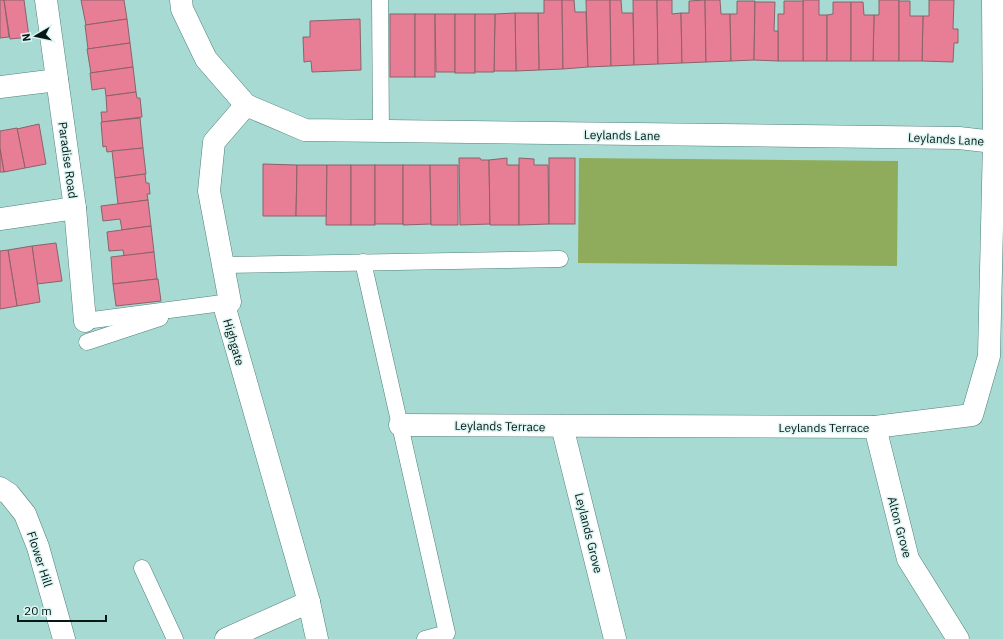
<svg xmlns="http://www.w3.org/2000/svg" width="1003" height="639" viewBox="0 0 1003 639" font-family="'IBM Plex Sans',sans-serif">
<style>
.green{fill:#8eac5c}
.building{fill:#e77e96;stroke:#8a626a}
.lines{fill:none;stroke-linecap:round;stroke-linejoin:round}
.lane-casing{stroke:#51817b;stroke-width:17}
.street-casing{stroke:#51817b;stroke-width:23}
.secondary-casing{stroke:#51817b;stroke-width:23}
.lane{stroke:#fff;stroke-width:16}
.street{stroke:#fff;stroke-width:22}
.secondary{stroke:#fff;stroke-width:22}
.labels{text-anchor:middle;dominant-baseline:central;stroke-width:3;stroke-linejoin:round;paint-order:stroke}
.street-label{font-size:12px;fill:#051816;stroke:#dcf5f2}
</style>
<rect width="100%" height="100%" fill="#a7dad3"/>
<polygon class="green" points="579,158 898,161 897,266 578,263"/>
<g class="building">
<polygon points="0,0 4,0 9,37 0,38"/>
<polygon points="4,0 24,0 29,37 10,39"/>
<polygon points="81,0 124,0 127,19 86,25"/>
<polygon points="544,0 562,0 563,69 539,70 538,13 544,13"/>
<polygon points="562,0 574,0 575,12 586,12 588,67 563,69"/>
<polygon points="586,0 610,0 611,66 588,67"/>
<polygon points="610,0 621,0 622,13 633,13 634,65 611,66"/>
<polygon points="633,0 657,0 658,64 634,65"/>
<polygon points="657,0 672,0 672,14 681,13 682,63 658,64"/>
<polygon points="705,0 706,62 682,63 681,13 689,13 689,1"/>
<polygon points="705,0 720,0 721,14 730,14 731,61 706,62"/>
<polygon points="803,0 819,0 819,15 827,15 827,61 803,61"/>
<polygon points="879,0 899,0 899,61 873,61 874,15 879,15"/>
<polygon points="929,0 954,0 953,29 958,29 958,43 954,43 953,62 922,61 923,16 929,16"/>
<polygon points="737,1 755,1 754,60 731,61 730,14 737,14"/>
<polygon points="784,1 803,1 803,61 778,61 778,14 784,14"/>
<polygon points="899,1 910,1 910,16 923,16 922,61 899,61"/>
<polygon points="755,2 775,2 774,31 778,31 778,61 754,60"/>
<polygon points="833,2 851,2 851,61 827,61 827,15 833,14"/>
<polygon points="851,2 863,2 864,15 874,15 873,61 851,61"/>
<polygon points="515,13 538,13 539,70 516,71"/>
<polygon points="515,13 516,71 494,71 495,14"/>
<rect x="390" y="14" width="25" height="63"/>
<rect x="415" y="14" width="20" height="63"/>
<polygon points="435,14 455,14 455,72 436,72"/>
<rect x="455" y="14" width="20" height="59"/>
<polygon points="475,14 495,14 494,72 475,72"/>
<polygon points="127,19 130,43 88,49 85,25"/>
<polygon points="360,19 361,70 312,72 311,61 304,62 303,37 310,37 310,21"/>
<polygon points="130,43 133,67 91,73 87,49"/>
<polygon points="133,67 136,92 106,96 105,88 92,90 90,73"/>
<polygon points="136,92 137,98 140,98 142,117 102,122 101,112 107,112 106,96"/>
<polygon points="140,118 143,148 107,152 106,146 103,147 101,122"/>
<polygon points="39,124 46,164 25,168 17,129"/>
<polygon points="17,128 25,168 4,172 0,149 0,131"/>
<polygon points="143,148 146,174 115,178 112,151"/>
<polygon points="0,149 4,172 0,172"/>
<polygon points="459,158 480,158 481,160 489,160 490,224 460,225"/>
<polygon points="507,158 507,165 519,165 519,225 490,225 489,160"/>
<polygon points="519,158 534,159 534,165 548,165 549,224 519,225"/>
<rect x="549" y="158" width="26" height="66"/>
<polygon points="263,164 297,165 296,216 263,216"/>
<polygon points="297,165 327,165 327,216 296,216"/>
<polygon points="327,165 351,165 351,225 326,225"/>
<rect x="351" y="165" width="24" height="60"/>
<rect x="375" y="165" width="28" height="59"/>
<polygon points="403,165 430,165 431,224 403,225"/>
<polygon points="430,165 458,165 458,225 431,225"/>
<polygon points="145,174 146,183 149,183 150,194 147,194 148,200 118,204 115,178"/>
<polygon points="148,200 151,226 122,230 120,219 103,221 101,206"/>
<polygon points="151,226 154,252 124,256 123,250 109,251 107,232"/>
<polygon points="56,243 62,281 37,284 32,246"/>
<polygon points="32,246 40,302 17,306 8,250"/>
<polygon points="8,250 17,306 0,309 0,251"/>
<polygon points="154,252 157,279 113,284 111,257"/>
<polygon points="157,279 158,279 161,301 116,306 113,284"/>
</g>
<g class="lines">
<defs>
<g id="lane">
<polyline points="380,0 381,132"/>
<polyline points="363,262 447,633 425,639"/>
<polyline points="223,265 560,259"/>
<polyline points="85,321 230,302"/>
<polyline points="87,342 160,318"/>
<polyline points="142,568 175,639"/>
</g>
<g id="street">
<polyline points="46,0 75,208 85,321"/>
<polyline points="0,87 57,80"/>
<polyline points="246,105 214,142 209,191 230,302 224,305 309,602 317,639"/>
<polyline points="0,219 75,208"/>
<polyline points="400,425 875,427 972,415 989,356 994,142 993,0"/>
<polyline points="562,426 615,639"/>
<polyline points="875,427 908,559 958,639"/>
<polyline points="0,488 9,494 25,514 38,547 64,639"/>
<polyline points="226,639 309,602"/>
</g>
<polyline id="secondary" points="181,0 182,9 206,59 246,105 305,130 959,138 994,142 1003,145"/>
</defs>
<use href="#lane" class="lane-casing"/>
<use href="#street" class="street-casing"/>
<use href="#secondary" class="secondary-casing"/>
<use href="#lane" class="lane"/>
<use href="#street" class="street"/>
<use href="#secondary" class="secondary"/>
</g>
<g class="labels">
<g class="street-label">
<text transform="translate(622 135) rotate(1)">Leylands Lane</text>
<text transform="translate(946 139) rotate(3)">Leylands Lane</text>
<text transform="translate(68 160) rotate(82)">Paradise Road</text>
<text transform="translate(234 342) rotate(74)">Highgate</text>
<text transform="translate(500 426) rotate(1)">Leylands Terrace</text>
<text x="824" y="427">Leylands Terrace</text>
<text transform="translate(900 527) rotate(75)">Alton Grove</text>
<text transform="translate(589 533) rotate(76)">Leylands Grove</text>
<text transform="translate(40 559) rotate(72)">Flower Hill</text>
</g>
</g>
<g transform="translate(36 36) rotate(261)" stroke="#dcf5f2" stroke-width="3" paint-order="stroke">
<path d="M0-3L7 15L0 10L-7 15Z" fill="#051816"/>
<text y="-6" font-size="11" font-weight="bold" text-anchor="middle" fill="#051816">N</text>
</g>
<path d="M18 615v6h88v-6" fill="none" stroke="#051816" stroke-width="2"/>
<text x="24" y="615" font-size="12" fill="#051816" stroke="#dcf5f2" stroke-width="3" paint-order="stroke">20 m</text>
</svg>
